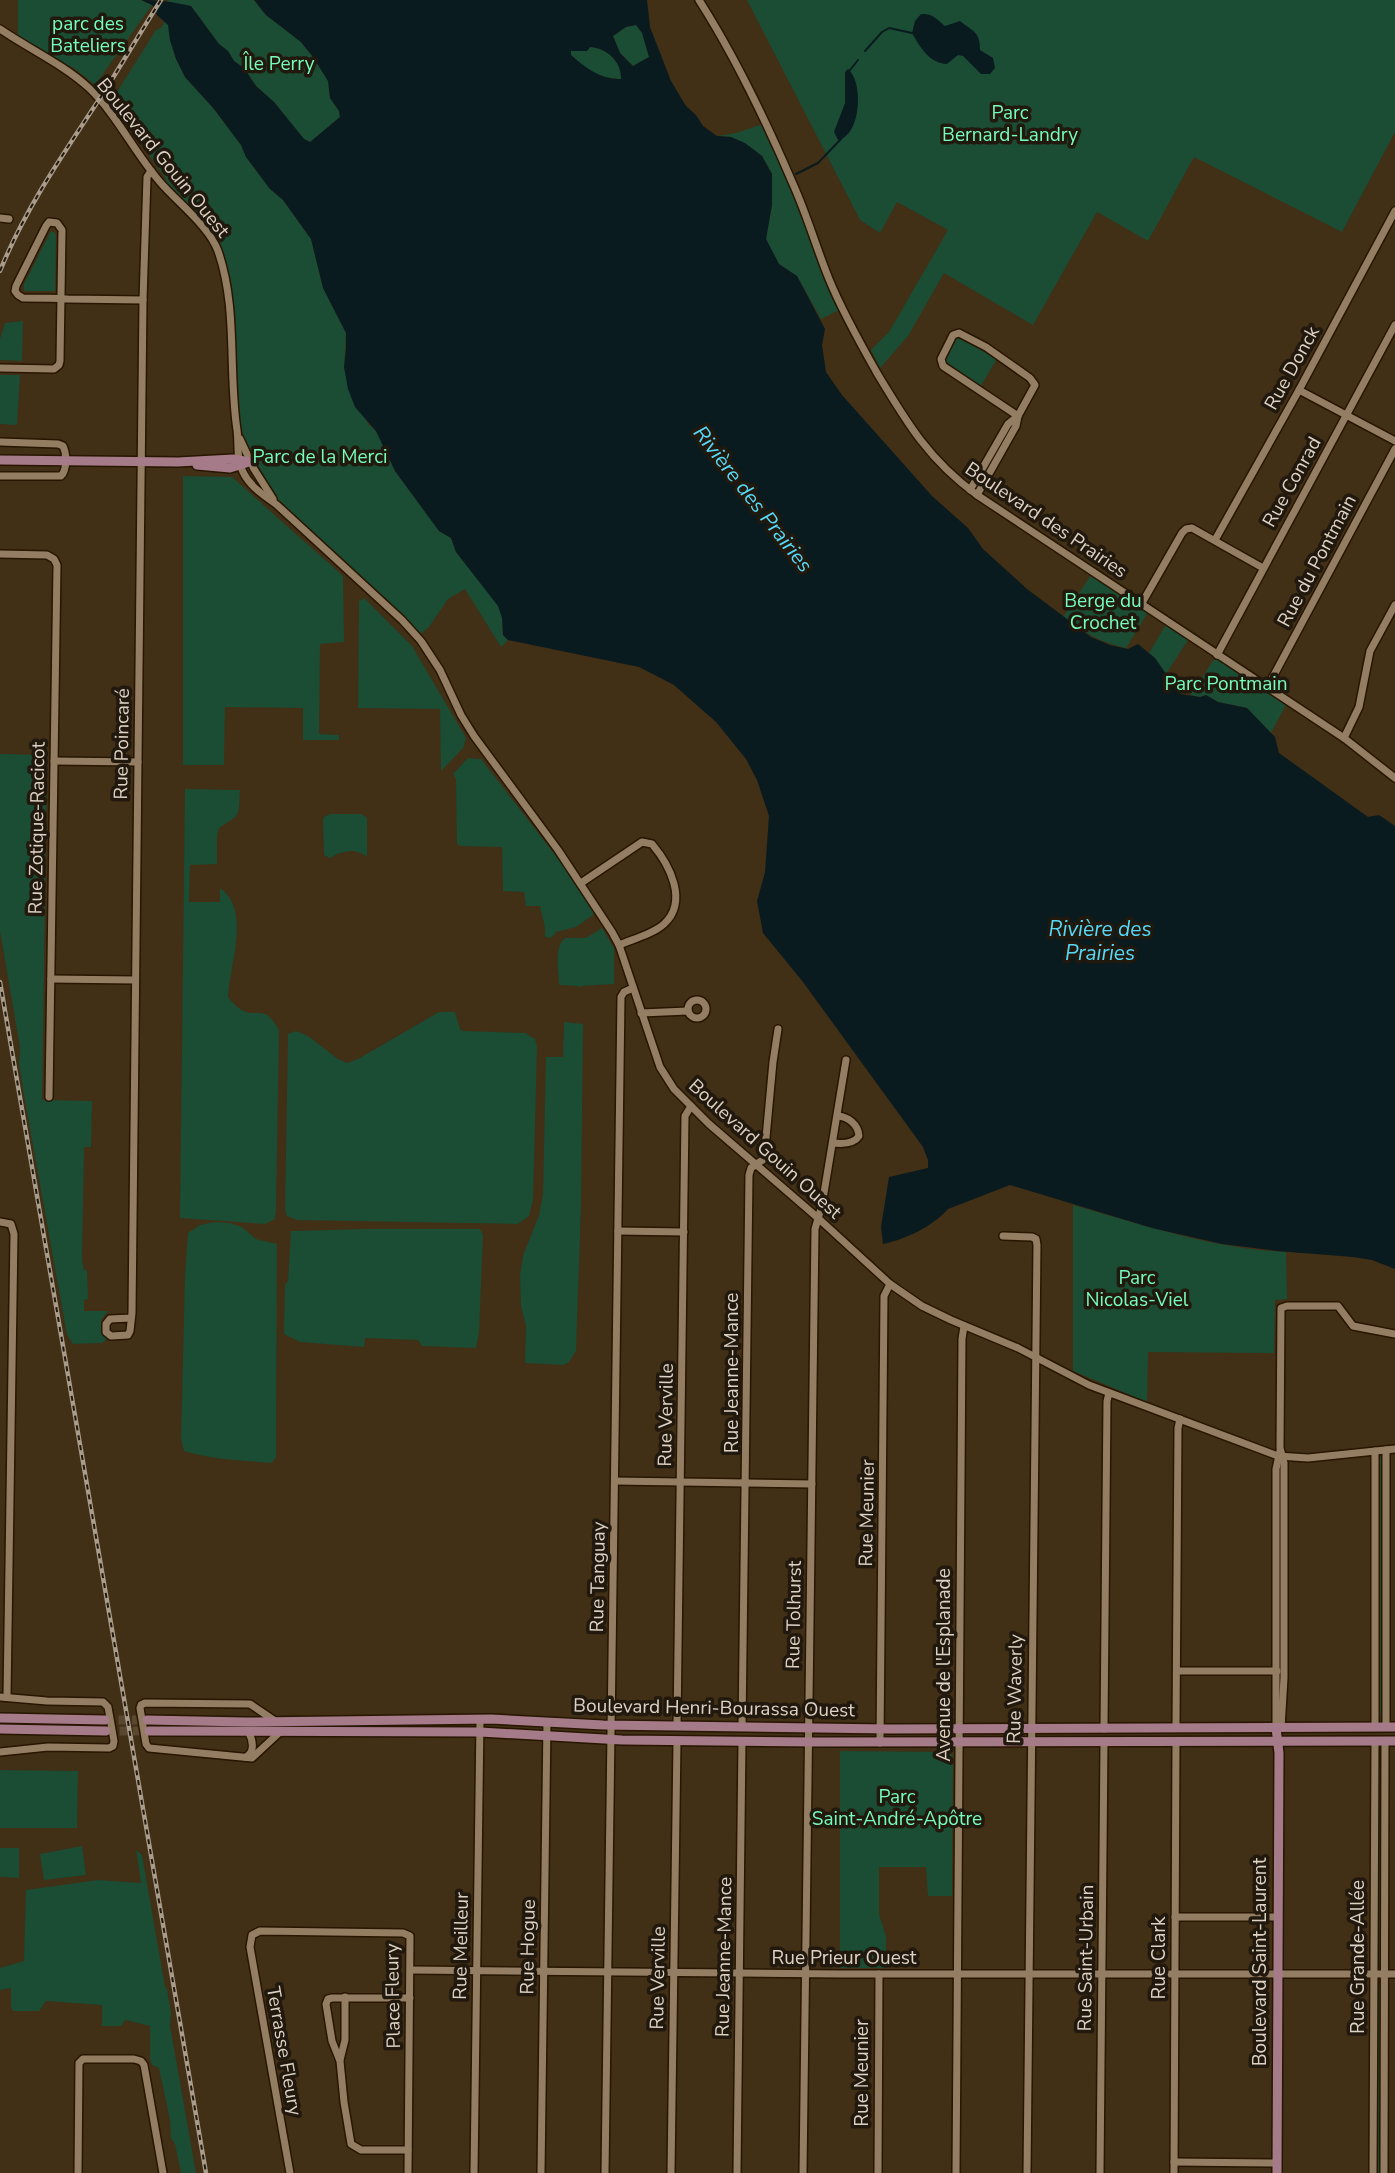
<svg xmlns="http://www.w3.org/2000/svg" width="1395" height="2173" viewBox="0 0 1395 2173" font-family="'Nunito Sans',sans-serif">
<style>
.green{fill:#1b4c34}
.water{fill:#0a1b1f;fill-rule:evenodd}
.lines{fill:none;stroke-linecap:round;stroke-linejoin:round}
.stream{stroke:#0a1b1f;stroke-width:2}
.major-tunnel{stroke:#594730;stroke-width:9;stroke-dasharray:9 4.5;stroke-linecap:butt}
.minor-casing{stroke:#281600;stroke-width:10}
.major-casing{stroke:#281600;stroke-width:12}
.minor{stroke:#947e63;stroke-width:7}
.major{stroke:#a57a89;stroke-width:9}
.rail-casing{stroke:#aa9c8a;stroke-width:4.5}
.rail{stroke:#21190e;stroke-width:2;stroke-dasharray:5;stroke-linecap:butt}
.labels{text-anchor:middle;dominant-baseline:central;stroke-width:7;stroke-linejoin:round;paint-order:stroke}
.park-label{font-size:19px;fill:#75fdbb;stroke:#21190e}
.street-label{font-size:19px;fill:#ded2c4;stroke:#21190e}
.water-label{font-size:21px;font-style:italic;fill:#54d9f9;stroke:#21190e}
</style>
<rect width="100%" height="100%" fill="#412f16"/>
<g class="green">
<polygon points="18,0 141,0 152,5 95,85 75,69 18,36"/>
<polygon points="167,0 254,0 266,15 301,42 313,57 328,81 330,98 339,111 340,117 311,142 304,139 274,102 256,86 244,68 234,61 228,51 219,44 191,6 171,3"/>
<polygon points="747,0 1395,0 1395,132 1342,232 1194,157 1148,241 1097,212 1033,325 944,273 908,336 880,368 871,350 889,332 948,230 897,202 880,233 860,220"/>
<polygon points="165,21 168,25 170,40 176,59 185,77 214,109 241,145 246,157 270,189 283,200 311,239 323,288 346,333 344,367 368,424 376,431 395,471 439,531 451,538 456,552 499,606 502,618 503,635 508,640 501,647 465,589 448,599 429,627 420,634 355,572 355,570 279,501 255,466 248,450 240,423 237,405 234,307 220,241 216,234 164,181 166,179 127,124 126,117 117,113 110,103 156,30 161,28"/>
<polygon points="636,25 642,33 649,57 633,66 620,53 613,36 626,27"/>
<path d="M590 47C607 48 622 61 621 79 602 80 585 69 571 55V51H587Z"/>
<polygon points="766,123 843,308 821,319 797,276 779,264 766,239 772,205 772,174 762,156 745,144 731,137 718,136 736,133"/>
<polygon points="51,231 55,233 56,236 55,291 24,291 24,284"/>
<polygon points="23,321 22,361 0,360 0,339 5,323"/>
<polygon points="959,333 998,357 979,389 948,371 941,359 953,335"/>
<polygon points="0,375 20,375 17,425 0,424"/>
<polygon points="183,476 232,477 343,576 344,642 320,644 319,734 339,735 339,740 303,740 303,708 225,707 224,765 183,765"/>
<path d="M1093 572 1150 609 1126 648C1101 643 1084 632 1063 617Z"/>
<polygon points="364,598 412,646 466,738 463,748 441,771 440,709 358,708 359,601"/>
<polygon points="1168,621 1190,637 1166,674 1149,653"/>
<polygon points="1217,655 1288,701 1271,733 1247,708 1218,702 1206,695 1200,697 1190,695"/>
<polygon points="0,754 47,755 42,1100 92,1101 91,1147 84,1147 82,1260 84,1270 87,1270 88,1299 84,1300 84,1311 108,1311 101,1320 102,1333 107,1339 102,1343 73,1344 67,1335 24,1095 19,1064 20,1047 0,931"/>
<path d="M468 758 481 759 563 865 593 910V915L576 927 556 932 551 938 545 937C546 923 542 919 540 906H526L524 892 503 891 502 847 460 846 457 844 456 779 453 774Z"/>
<path d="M185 789 240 790C238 818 242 813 219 828L217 836V864L190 865 189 902H220V888C252 910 229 966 228 997 231 1001 236 1006 240 1009 259 1020 263 1002 279 1030L276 1210 275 1219 265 1224 180 1218Z"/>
<path d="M330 814H361L367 818V857C355 847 342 851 330 858L324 855 323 820 324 817Z"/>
<path d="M602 928 614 948V984L581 986 580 989 579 986 559 985C559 971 553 948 565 938H586Z"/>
<polygon points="439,1012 455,1012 460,1029 463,1031 525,1033 535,1039 537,1047 533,1200 529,1216 518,1224 297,1220 287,1216 285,1210 288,1034 296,1031 308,1036 338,1059 347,1063 358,1059"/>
<polygon points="564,1022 583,1024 581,1205 576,1351 569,1362 563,1365 525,1363 526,1326 521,1306 520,1276 523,1256 539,1215 543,1195 546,1057 563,1057"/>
<path d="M1073 1205C1143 1225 1214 1249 1286 1252L1287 1299 1275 1300 1274 1353 1148 1352 1147 1402 1073 1371Z"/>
<path d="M214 1222 230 1223 242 1227 256 1239 277 1244 276 1458 271 1463C241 1460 213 1460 184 1451L181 1439 185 1277 188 1233 200 1225Z"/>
<polygon points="367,1229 480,1229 483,1235 479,1333 476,1348 422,1346 418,1340 365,1338 364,1347 300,1342 284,1334 285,1285 288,1281 291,1231"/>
<polygon points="1381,1457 1383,1458 1383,1715 1377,1715 1378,1460"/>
<polygon points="840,1751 949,1752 953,1756 952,1896 928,1896 926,1867 879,1867 879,1914 886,1936 886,1968 840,1968"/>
<polygon points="1377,1754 1383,1754 1382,1966 1376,1966"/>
<polygon points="0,1770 78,1771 77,1828 0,1828"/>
<polygon points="82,1846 86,1875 44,1880 40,1854"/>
<polygon points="0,1848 19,1848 19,1878 0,1877"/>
<polygon points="136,1850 142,1855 165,1987 167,1989 171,2013 170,2026 196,2173 181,2173 175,2144 171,2138 170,2120 159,2068 152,2065 150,2059 150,2026 125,2020 121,2026 102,2026 102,2005 46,2001 39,2011 13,2011 11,2007 11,1988 0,1990 0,1968 24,1961 26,1890 98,1880 141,1883"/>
<polygon points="1376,1985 1382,1985 1381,2173 1375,2173"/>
</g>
<g class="water">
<path d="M141 0C160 0 173 2 191 6L219 44 228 51 234 61 244 68 256 86 274 102 304 139 310 142 340 117 339 111 330 98 328 81 313 57 301 42 266 15 254 0H647L650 27 671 81 686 106 696 115 703 126 717 136 731 137 745 143 762 156 772 174V205L766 239 779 264 797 276 825 329 822 345 826 372 842 395 932 496 968 528 983 549 1027 589 1091 637 1110 645 1128 649 1138 644 1155 658 1180 694 1200 697 1206 695 1218 702 1247 708 1275 737 1279 753 1368 817 1379 815 1395 826V1269L1372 1260 1353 1257 1277 1251 1222 1244 1152 1228 1010 1185 948 1209C932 1227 906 1239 883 1244L881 1227 889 1177 928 1168V1160L923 1147 803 982 763 933 757 901 765 872 769 816 757 780 746 759 716 722 674 685 639 667 508 640 503 635 502 618 498 606 456 552 451 538 439 531 395 471 376 431 355 407 348 389 344 367 346 349V333L323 288 311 239 283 200 270 189 246 157 241 145 214 109 185 77 176 59 170 40 168 25 156 14 157 11 152 5ZM636 25 642 33 649 57 633 66 620 53 613 36 626 27ZM590 47C607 48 622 62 621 79 602 80 585 68 571 55V51H587Z"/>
<path d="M921 14C932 13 937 19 945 26L960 21C974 32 980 32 980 50L993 58 995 68 990 74H981L963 56 958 55 947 64C929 63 920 47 912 33L915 21Z"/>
<path d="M848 69C864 82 861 136 838 140L834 132 845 103V72Z"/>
</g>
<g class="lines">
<g class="stream">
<polyline points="865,51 882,32 889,28 912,33"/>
<polyline points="850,70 858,60"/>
<polyline points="796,174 818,163 841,139"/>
</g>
<g class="major-tunnel">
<polyline points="105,1720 147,1720"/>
<polyline points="106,1731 149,1731"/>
</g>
<defs>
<g id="minor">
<path d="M699 0C736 58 766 121 793 184 807 215 816 247 829 279 842 311 860 343 877 373 907 423 929 460 977 495L1344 738 1395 778"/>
<path d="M0 29C29 49 63 64 89 88 117 115 134 152 160 182 177 202 209 226 218 251 238 308 228 371 237 430 239 444 236 459 243 472 250 487 265 496 277 505L402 620 421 641 440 670 461 715 474 736 558 850 612 932 619 945 660 1067 674 1089 709 1124 818 1218 890 1284 922 1306 951 1320 1018 1348 1089 1385 1278 1456 1308 1458 1395 1449"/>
<polyline points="0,218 9,219"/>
<path d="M0 368 54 369 59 365 60 361 62 230 57 223 49 222 46 226 16 286 15 291 18 295 23 298C38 298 53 298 68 299L143 300"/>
<polyline points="1299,390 1395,441"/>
<polyline points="240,439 254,469 273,499"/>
<path d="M0 442 58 444 63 446C67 454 67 470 61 476H0"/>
<polyline points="970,490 1008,424 1018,416 1035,385 1030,378 986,347 959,333 953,335 941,359 943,366 1018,416"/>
<polyline points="977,495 1016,426 1018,416"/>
<polyline points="1215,540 1299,390 1395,211"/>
<polyline points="0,554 47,555 54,559 57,565 49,1097"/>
<polyline points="1142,603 1182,533 1186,529 1192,528 1263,568"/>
<polyline points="1217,655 1395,325"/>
<polyline points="1267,688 1395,449"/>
<polyline points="1344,738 1359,707 1370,651 1395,605"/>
<polyline points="54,761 138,762"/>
<path d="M581 883 642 842 652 844C669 864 689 901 664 924 653 934 633 939 619 945"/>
<polyline points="51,979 135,980"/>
<circle cx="697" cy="1009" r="9"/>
<polyline points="641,1013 688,1011"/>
<path d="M833 1143C842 1144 854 1144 859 1136 858 1124 848 1117 838 1116"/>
<polyline points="0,1222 11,1224 14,1234 7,1697"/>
<polyline points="618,1231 684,1232"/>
<polyline points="1003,1236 1032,1237 1036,1239 1037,1245 1027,2173"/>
<polyline points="131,1318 110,1319 106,1324 106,1332 111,1336 128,1335 130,1331 132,1313 143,300 147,177 151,171"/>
<polyline points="615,1481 812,1484"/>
<polyline points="1177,1671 1277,1671"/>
<polyline points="0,1697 47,1701 103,1702 108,1707 114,1741 113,1746 109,1748 48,1747 0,1752"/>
<polyline points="275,1721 250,1704 145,1703 141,1705 140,1708 146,1744 149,1748 252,1758 280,1732"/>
<polyline points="677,1726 685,1116 691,1106"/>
<polyline points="742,1727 749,1175 751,1168 764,1159 773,1062 778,1029"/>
<polyline points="1375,1727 1375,1451"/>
<polyline points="1386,1727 1386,1450"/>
<polyline points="1176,1728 1178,1428 1180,1419"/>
<polyline points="1276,1728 1276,1469 1280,1451"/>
<polyline points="1281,1728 1284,1678 1284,1463 1280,1448 1281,1308 1287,1306 1338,1306 1353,1326 1395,1334"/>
<polyline points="1104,1729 1107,1401 1109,1393"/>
<polyline points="880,1743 884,1296 890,1284"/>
<path d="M246 1757C255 1752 253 1741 249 1733"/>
<polyline points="1175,1917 1278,1917"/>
<polyline points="411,1970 841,1974 1395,1974"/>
<polyline points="340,2060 345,2040 345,1997"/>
<polyline points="408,2150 361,2150 351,2144 344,2102 340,2061 332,2041 326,2004 328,1999 332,1998 410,1998"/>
<polyline points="1174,2162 1277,2163"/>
<polyline points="78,2173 79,2063 83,2059 134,2059 141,2061 144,2065 163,2173"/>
<polyline points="290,2173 250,1947 252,1935 260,1931 403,1933 410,1936 408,2173"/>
<polyline points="474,2173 480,1720"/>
<polyline points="541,2173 547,1722"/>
<polyline points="605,2173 621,997 624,992 633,988"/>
<polyline points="671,2173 677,1741"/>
<polyline points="737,2173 742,1741"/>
<polyline points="803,2173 815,1229 822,1205 846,1060"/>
<polyline points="878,2173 879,1974"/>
<polyline points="956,2173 962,1339 964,1326"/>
<polyline points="1100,2173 1104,1743"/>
<polyline points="1174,2173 1176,1743"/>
<polyline points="1373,2173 1375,1741"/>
<polyline points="1384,2173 1385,1741"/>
</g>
<g id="major">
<polyline points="0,460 178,462 233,459 250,462"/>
<polyline points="197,465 230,468 246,463"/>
<polyline points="0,1718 105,1720"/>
<polyline points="147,1720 246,1722 491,1719 603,1725 889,1729 1395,1727"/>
<polyline points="1276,1728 1279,1753 1277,2173"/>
<polyline points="0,1729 106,1731"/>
<polyline points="149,1731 480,1732 622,1740 816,1742 1395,1741"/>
</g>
</defs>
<use href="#minor" class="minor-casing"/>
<use href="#major" class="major-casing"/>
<use href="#minor" class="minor"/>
<use href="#major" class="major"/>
<defs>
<g id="rail">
<path d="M0 271C26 207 64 153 102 95 122 64 141 31 161 0"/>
<polyline points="0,982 206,2173"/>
</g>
</defs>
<use href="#rail" class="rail-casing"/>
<use href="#rail" class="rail"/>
</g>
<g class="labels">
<g class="park-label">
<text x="88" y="24">parc des<tspan x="88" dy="22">Bateliers</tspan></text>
<text x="279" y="64">Île Perry</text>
<text x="1010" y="113">Parc<tspan x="1010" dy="22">Bernard-Landry</tspan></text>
<text x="320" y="457">Parc de la Merci</text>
<text x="1103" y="601">Berge du<tspan x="1103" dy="22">Crochet</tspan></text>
<text x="1226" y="684">Parc Pontmain</text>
<text x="1137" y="1278">Parc<tspan x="1137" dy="22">Nicolas-Viel</tspan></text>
<text x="897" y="1797">Parc<tspan x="897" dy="22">Saint-André-Apôtre</tspan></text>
</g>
<g class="street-label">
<text transform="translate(163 158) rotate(51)">Boulevard Gouin Ouest</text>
<text transform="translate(1292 368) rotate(-61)">Rue Donck</text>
<text transform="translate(1292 482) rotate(-61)">Rue Conrad</text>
<text transform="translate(1046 520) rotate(34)">Boulevard des Prairies</text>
<text transform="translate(1317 561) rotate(-62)">Rue du Pontmain</text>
<text transform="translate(122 744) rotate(-89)">Rue Poincaré</text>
<text transform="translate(37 828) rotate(-89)">Rue Zotique-Racicot</text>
<text transform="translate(765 1149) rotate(42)">Boulevard Gouin Ouest</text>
<text transform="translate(732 1373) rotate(-90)">Rue Jeanne-Mance</text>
<text transform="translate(666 1415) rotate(-89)">Rue Verville</text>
<text transform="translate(867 1513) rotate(-89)">Rue Meunier</text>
<text transform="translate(598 1577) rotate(-89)">Rue Tanguay</text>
<text transform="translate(794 1615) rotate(-89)">Rue Tolhurst</text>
<text transform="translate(944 1665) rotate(-90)">Avenue de l'Esplanade</text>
<text transform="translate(1015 1689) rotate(-89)">Rue Waverly</text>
<text transform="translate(714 1708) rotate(1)">Boulevard Henri-Bourassa Ouest</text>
<text transform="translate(461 1946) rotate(-89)">Rue Meilleur</text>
<text transform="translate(528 1947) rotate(-89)">Rue Hogue</text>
<text transform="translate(724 1957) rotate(-89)">Rue Jeanne-Mance</text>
<text transform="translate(1358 1957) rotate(-90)">Rue Grande-Allée</text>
<text x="844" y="1958">Rue Prieur Ouest</text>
<text transform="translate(1086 1958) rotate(-89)">Rue Saint-Urbain</text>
<text transform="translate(1159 1958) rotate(-90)">Rue Clark</text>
<text transform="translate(1260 1962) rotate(-90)">Boulevard Saint-Laurent</text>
<text transform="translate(658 1978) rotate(-89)">Rue Verville</text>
<text transform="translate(393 1996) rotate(-91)">Place Fleury</text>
<text transform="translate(284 2051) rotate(80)">Terrasse Fleury</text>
<text transform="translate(862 2073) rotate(-90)">Rue Meunier</text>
</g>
<g class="water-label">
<text transform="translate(753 499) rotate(52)">Rivière des Prairies</text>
<text x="1100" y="929">Rivière des<tspan x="1100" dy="24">Prairies</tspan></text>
</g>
</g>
</svg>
